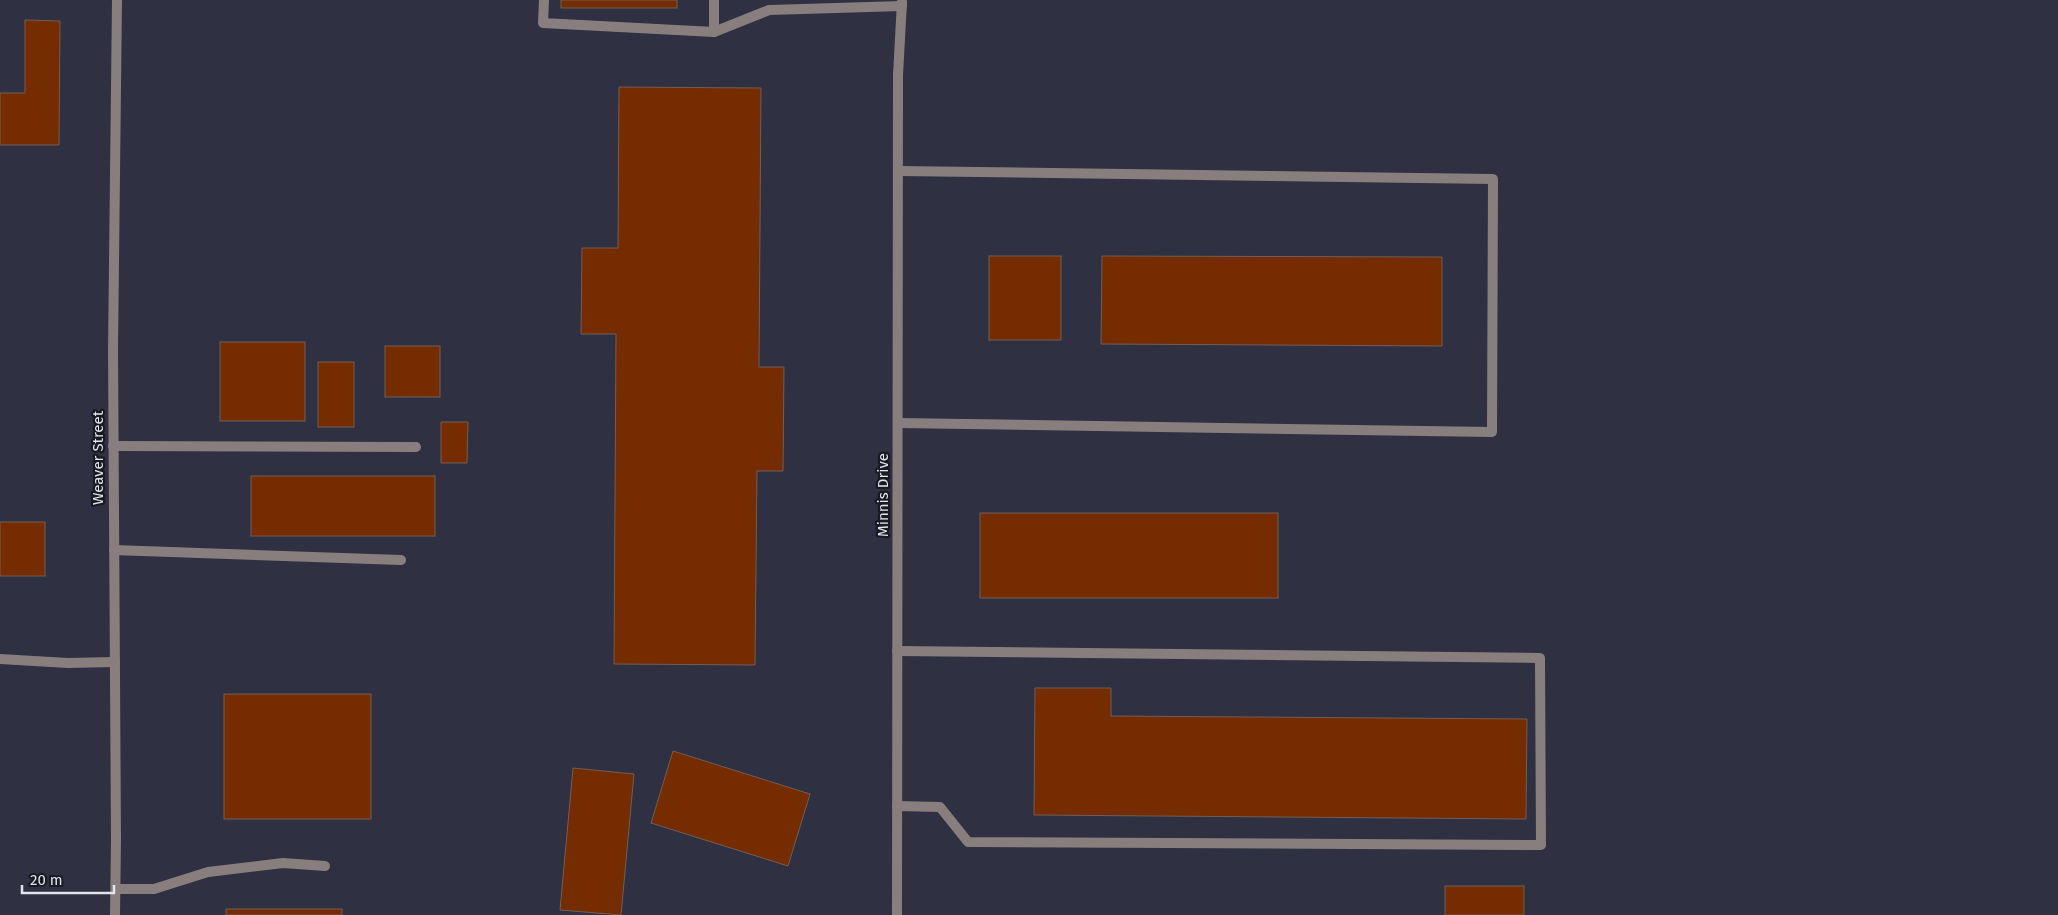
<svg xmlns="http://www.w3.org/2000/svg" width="2058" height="915" viewBox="0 0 2058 915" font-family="'Fira Sans',sans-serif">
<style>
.building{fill:#752c00;stroke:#735e54}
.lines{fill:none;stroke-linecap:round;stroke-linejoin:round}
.lane{stroke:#897e7e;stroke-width:10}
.street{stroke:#897e7e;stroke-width:10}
.labels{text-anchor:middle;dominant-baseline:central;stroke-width:4.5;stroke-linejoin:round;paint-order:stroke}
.street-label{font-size:15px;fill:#e2e3ef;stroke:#181921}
</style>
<rect width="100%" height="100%" fill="#2f3041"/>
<g class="building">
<rect x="561" y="0" width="116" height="8"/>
<polygon points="25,20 60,21 59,145 0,145 0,93 25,93"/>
<polygon points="619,87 761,88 759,367 784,367 783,471 757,471 755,665 614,664 616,334 581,334 582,248 618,248"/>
<rect x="989" y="256" width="72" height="84"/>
<polygon points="1102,256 1442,257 1442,346 1101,344"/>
<rect x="220" y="342" width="85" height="79"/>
<rect x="385" y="346" width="55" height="51"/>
<rect x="318" y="362" width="36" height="65"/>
<polygon points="441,422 468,422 467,463 441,463"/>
<rect x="251" y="476" width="184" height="60"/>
<rect x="980" y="513" width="298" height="85"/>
<rect x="0" y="522" width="45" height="54"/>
<polygon points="1035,688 1111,688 1111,716 1527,719 1526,819 1034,815"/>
<rect x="224" y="694" width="147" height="125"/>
<polygon points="673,751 810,794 788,866 651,823"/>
<polygon points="573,768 634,774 621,915 560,910"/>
<rect x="1445" y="886" width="79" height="29"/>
<rect x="226" y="909" width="116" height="6"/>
</g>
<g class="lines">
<g class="lane">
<polyline points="544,0 543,23 714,32"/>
<polyline points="714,0 714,32 769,10 902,6"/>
<polyline points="898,75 902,2"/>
<polyline points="898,423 1492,432 1493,179 898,171"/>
<polyline points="113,446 416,447"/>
<polyline points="114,550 401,560"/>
<polyline points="897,651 1540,658 1541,845 968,842 940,807 897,806"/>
<polyline points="0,659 68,663 115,662"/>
<polyline points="116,889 154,889 208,872 283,863 325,866"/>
</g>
<g class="street">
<polyline points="115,915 116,840 113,350 117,0"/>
<polyline points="897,915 898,75"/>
</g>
</g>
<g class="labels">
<g class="street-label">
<text transform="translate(98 458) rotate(-90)">Weaver Street</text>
<text transform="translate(883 495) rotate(-90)">Minnis Drive</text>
</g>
</g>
<path d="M22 885v8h92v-8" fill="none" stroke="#e2e3ef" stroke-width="2.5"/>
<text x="30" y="885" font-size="15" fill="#e2e3ef" stroke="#181921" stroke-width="4" paint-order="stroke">20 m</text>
</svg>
